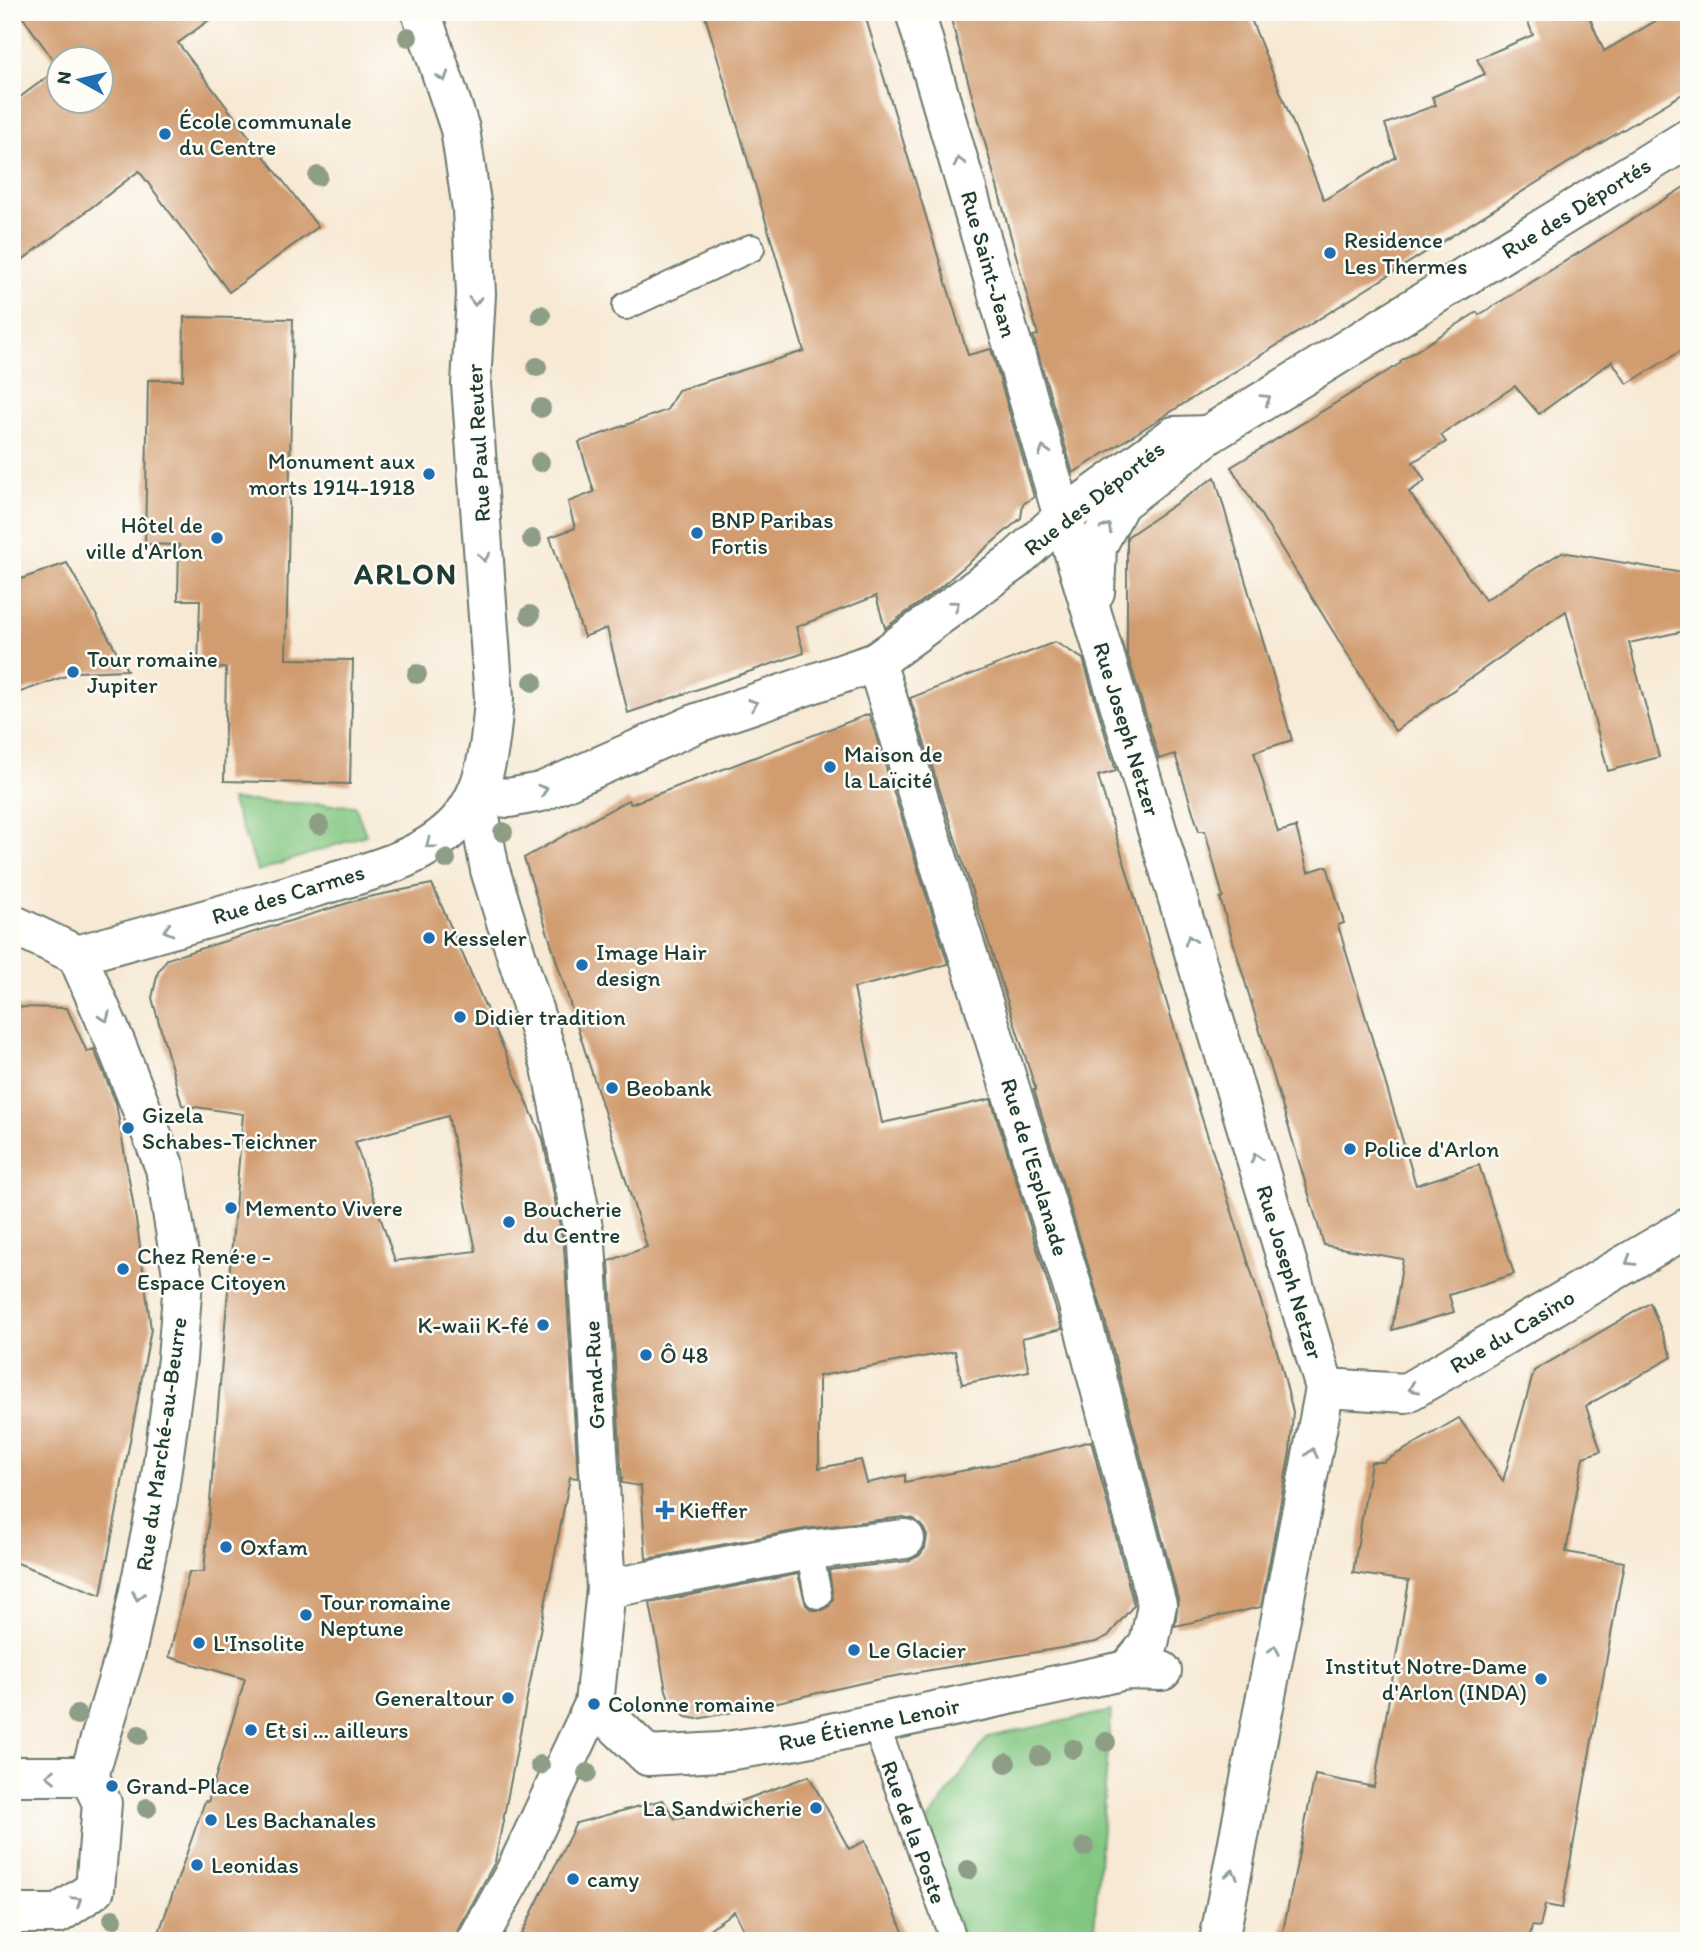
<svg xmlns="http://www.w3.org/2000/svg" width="1701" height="1953" viewBox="0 0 1701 1953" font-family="Itim,sans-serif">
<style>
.green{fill:#82c781;stroke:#50825a;stroke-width:2}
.building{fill:#d19c70;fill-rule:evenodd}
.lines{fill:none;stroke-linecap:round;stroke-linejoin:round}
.lane-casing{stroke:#6b796c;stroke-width:30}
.street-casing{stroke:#6b796c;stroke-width:42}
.lane{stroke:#fff;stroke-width:26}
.street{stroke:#fff;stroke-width:38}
.tree{fill:#8e9e86}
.oneway{stroke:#8f9e9a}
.poi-dot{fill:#1f6fb2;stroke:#fdfcf7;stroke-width:2.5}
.labels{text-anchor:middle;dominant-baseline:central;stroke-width:5;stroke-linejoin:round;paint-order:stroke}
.poi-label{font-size:23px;fill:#1f3d34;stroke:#fdfcf7;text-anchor:start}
.street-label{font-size:23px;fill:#1f3d34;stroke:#fdfcf7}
.district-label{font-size:30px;font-weight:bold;letter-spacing:2px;fill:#1f3d34;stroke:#fdfcf7}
</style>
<rect width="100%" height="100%" fill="#fdfcf7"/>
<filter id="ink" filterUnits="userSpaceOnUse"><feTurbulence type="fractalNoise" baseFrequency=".0143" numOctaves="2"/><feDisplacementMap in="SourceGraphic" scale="14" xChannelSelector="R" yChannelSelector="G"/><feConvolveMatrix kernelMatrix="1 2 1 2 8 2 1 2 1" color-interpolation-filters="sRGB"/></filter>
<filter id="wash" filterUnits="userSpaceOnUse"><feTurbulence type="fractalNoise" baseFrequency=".00686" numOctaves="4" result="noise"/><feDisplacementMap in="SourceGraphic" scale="28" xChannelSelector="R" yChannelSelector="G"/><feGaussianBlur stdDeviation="1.57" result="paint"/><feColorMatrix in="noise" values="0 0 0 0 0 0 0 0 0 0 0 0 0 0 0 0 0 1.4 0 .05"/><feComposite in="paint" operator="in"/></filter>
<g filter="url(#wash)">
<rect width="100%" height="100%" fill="#f7e9d4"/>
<g class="green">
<polygon points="231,800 355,806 366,835 258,871"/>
<polygon points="1111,1711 1093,1941 965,1941 923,1828 988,1737"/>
</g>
<g id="blocks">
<g class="building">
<path d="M19 12H220L178 43 318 227 229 292 139 171 12 268V103L59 68ZM60 60H102V102H60Z"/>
<polygon points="704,12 864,12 968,355 991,349 1034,497 1023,504 1021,518 937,590 885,628 876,596 796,627 804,653 628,713 607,628 584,637 550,537 575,528 568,502 594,492 579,442 667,410 678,390 804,351"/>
<polygon points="949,12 1248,12 1324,200 1396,157 1385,124 1436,105 1432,97 1485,74 1477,59 1533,35 1524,12 1587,12 1604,51 1671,12 1689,12 1689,90 1568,163 1073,473 1033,336 1038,335"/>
<polygon points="1689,184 1689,346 1627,384 1612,361 1539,414 1515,386 1441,435 1446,442 1413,462 1425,481 1409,492 1485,600 1562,552 1689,574 1689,630 1629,643 1659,757 1608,771 1566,611 1395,731 1231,467 1401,363 1400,361 1477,312 1479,315"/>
<polygon points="184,317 293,319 286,659 353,660 350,784 224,781 226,668 198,669 200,600 178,600 179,545 145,544 148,380 183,380"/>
<polygon points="1215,477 1292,740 1254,752 1278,832 1296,827 1308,872 1327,866 1344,923 1338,925 1416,1185 1479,1165 1514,1274 1449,1295 1454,1312 1392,1330 1403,1259 1324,1245 1220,898 1223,897 1205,831 1199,831 1175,754 1159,759 1127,653 1127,537"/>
<polygon points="67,563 127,670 77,672 12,695 12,582"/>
<polygon points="1055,642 1083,659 1116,771 1098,776 1198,1106 1281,1364 1293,1412 1290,1452 1261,1607 1175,1626 1178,1599 1105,1320 1034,1090 1036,1090 910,698"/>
<polygon points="869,714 948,964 854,988 882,1123 991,1099 1062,1329 1022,1338 1029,1371 962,1384 955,1351 819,1376 819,1468 861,1460 867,1483 905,1475 905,1482 1013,1461 1091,1441 1134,1605 1108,1636 1096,1642 884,1678 743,1710 697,1719 686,1717 671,1704 666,1690 650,1603 798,1574 806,1605 812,1610 822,1610 829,1606 833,1599 829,1570 908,1561 919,1556 925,1548 927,1536 923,1527 914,1519 903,1517 805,1529 646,1559 641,1486 622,1483 609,1261 647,1247 524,858 628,800 631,804"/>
<path d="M432 884 543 1139 564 1246 578 1478 570 1477 495 1862 458 1930 455 1941H156L205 1801 208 1802 245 1679 169 1657 189 1572H204L243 1114 182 1105 152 998 158 972 167 959 364 898ZM448 1116 476 1251 395 1261 355 1142Z"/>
<polygon points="12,1007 67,1008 87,1052 94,1049 116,1103 138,1232 151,1329 101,1595 12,1561"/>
<polygon points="1650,1303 1672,1357 1586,1406 1601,1451 1583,1457 1566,1552 1624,1562 1562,1908 1545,1905 1540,1927 1532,1926 1529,1941 1281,1941 1315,1775 1374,1787 1409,1581 1353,1573 1371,1462 1383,1462 1459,1418 1503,1481 1534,1371"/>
<polygon points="809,1776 849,1849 865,1841 907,1941 749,1941 734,1911 693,1941 518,1941 576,1823 663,1800 675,1819 730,1805"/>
</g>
</g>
</g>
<g filter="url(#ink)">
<use href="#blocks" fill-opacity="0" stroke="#6b796c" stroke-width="2"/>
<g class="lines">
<defs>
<g id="lane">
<polyline points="626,306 751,248"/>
<polyline points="809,1550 818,1595"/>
<polyline points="875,1723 954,1941"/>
</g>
<g id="street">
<polyline points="915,12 1063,517 1325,1388 1219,1941"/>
<polyline points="1095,592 1097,546 1120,503 1208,435 1689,138"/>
<polyline points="876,662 1077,1301 1157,1605 1149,1644 1127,1670"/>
<polyline points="476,795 490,870 551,1067 586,1243 606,1589 594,1704 514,1874 477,1941"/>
<polyline points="476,795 509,798 541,792 697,723 876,662 1014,561 1063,517 1174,436 1208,435"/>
<polyline points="12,924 77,955"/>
<path d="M77 955C156 933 235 912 313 888 360 874 417 862 453 827 487 794 491 743 494 698L471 384 476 294 472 209 460 129 421 12"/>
<polyline points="77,955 116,1044 165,1168 183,1280 177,1359 158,1498 127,1649 89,1776"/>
<polyline points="1325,1388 1406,1393 1689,1227"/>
<polyline points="606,1589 809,1550 905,1539"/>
<polyline points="594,1704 648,1756 720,1752 797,1740 1127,1670 1162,1671"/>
<polyline points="12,1776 89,1776"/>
<polyline points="12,1914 58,1914 95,1889 102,1803 89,1776"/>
</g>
</defs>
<use href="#lane" class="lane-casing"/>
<use href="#street" class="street-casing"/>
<use href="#lane" class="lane"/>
<use href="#street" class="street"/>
</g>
<g class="tree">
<circle cx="408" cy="37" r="10"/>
<circle cx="318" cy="176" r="10"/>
<circle cx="541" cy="315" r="10"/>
<circle cx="537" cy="367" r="10"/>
<circle cx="541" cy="408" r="10"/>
<circle cx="540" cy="462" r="10"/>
<circle cx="532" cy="539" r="10"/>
<circle cx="530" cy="615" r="10"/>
<circle cx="417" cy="674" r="10"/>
<circle cx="533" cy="682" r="10"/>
<circle cx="319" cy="825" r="10"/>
<circle cx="503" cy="832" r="10"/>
<circle cx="446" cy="859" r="10"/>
<circle cx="77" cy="1715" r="10"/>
<circle cx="139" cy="1735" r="10"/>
<circle cx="1106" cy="1742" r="10"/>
<circle cx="1073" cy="1749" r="10"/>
<circle cx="1040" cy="1756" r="10"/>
<circle cx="1006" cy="1763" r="10"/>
<circle cx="540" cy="1765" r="10"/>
<circle cx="587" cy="1773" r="10"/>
<circle cx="147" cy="1808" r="10"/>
<circle cx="1084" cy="1847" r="10"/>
<circle cx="968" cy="1870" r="10"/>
<circle cx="113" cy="1919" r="10"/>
</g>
<defs><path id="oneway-chevron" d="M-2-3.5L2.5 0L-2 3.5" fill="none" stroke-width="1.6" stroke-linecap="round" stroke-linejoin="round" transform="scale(1.75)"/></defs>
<g class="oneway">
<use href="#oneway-chevron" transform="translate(443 77) rotate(72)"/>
<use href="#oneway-chevron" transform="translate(959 162) rotate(-106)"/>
<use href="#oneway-chevron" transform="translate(475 301) rotate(91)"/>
<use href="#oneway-chevron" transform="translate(1266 399) rotate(-32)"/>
<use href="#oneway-chevron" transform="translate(1044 451) rotate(-106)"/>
<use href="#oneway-chevron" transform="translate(1107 528) rotate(-61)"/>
<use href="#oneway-chevron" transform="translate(484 557) rotate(86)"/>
<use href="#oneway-chevron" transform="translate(955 605) rotate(-36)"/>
<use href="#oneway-chevron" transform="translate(753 704) rotate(-19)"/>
<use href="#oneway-chevron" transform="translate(543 790) rotate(-18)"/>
<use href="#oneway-chevron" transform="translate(430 844) rotate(143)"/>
<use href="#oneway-chevron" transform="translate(168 930) rotate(165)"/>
<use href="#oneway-chevron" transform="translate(1190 940) rotate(-107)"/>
<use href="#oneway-chevron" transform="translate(105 1017) rotate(66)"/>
<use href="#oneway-chevron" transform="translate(1256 1158) rotate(-107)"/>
<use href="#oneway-chevron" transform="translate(1630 1261) rotate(149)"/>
<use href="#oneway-chevron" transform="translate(1413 1388) rotate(156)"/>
<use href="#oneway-chevron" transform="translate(1312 1453) rotate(-79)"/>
<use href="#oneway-chevron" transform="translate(138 1596) rotate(101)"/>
<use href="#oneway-chevron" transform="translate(1274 1650) rotate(-79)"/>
<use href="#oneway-chevron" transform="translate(51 1776) rotate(-180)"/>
<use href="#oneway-chevron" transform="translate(1232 1874) rotate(-79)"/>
<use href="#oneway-chevron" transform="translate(77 1901) rotate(-34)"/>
</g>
</g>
<g class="poi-dot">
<circle cx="165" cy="134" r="7"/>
<circle cx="1330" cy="253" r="7"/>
<circle cx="429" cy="474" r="7"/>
<circle cx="697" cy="533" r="7"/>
<circle cx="217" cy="538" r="7"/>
<circle cx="73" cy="672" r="7"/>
<circle cx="830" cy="767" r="7"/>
<circle cx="429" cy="938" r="7"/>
<circle cx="582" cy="965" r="7"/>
<circle cx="460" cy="1017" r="7"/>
<circle cx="612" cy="1088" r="7"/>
<circle cx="128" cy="1128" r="7"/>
<circle cx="1350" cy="1149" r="7"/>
<circle cx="231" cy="1208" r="7"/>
<circle cx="509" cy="1222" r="7"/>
<circle cx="123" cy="1269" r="7"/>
<circle cx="543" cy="1325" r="7"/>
<circle cx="646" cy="1355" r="7"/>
<path d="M661.5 1499.5h7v7h7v7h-7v7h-7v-7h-7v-7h7z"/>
<circle cx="226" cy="1547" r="7"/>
<circle cx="306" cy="1615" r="7"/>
<circle cx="199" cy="1643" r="7"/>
<circle cx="854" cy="1650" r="7"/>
<circle cx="1541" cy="1679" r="7"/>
<circle cx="508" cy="1698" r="7"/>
<circle cx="594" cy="1704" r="7"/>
<circle cx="251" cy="1730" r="7"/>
<circle cx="112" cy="1786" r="7"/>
<circle cx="816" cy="1808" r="7"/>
<circle cx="211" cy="1820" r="7"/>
<circle cx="197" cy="1865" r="7"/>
<circle cx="573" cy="1879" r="7"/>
</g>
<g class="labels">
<g class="poi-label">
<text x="179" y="121">École communale<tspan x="179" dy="26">du Centre</tspan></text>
<text x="1344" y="240">Residence<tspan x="1344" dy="26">Les Thermes</tspan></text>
<text x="415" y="461" text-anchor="end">Monument aux<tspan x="415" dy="26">morts 1914-1918</tspan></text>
<text x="711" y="520">BNP Paribas<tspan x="711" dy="26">Fortis</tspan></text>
<text x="203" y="525" text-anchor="end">Hôtel de<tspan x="203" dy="26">ville d'Arlon</tspan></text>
<text x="87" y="659">Tour romaine<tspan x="87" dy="26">Jupiter</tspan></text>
<text x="844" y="754">Maison de<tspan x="844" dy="26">la Laïcité</tspan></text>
<text x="443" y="938">Kesseler</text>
<text x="596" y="952">Image Hair<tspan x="596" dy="26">design</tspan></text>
<text x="474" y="1017">Didier tradition</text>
<text x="626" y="1088">Beobank</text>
<text x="142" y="1115">Gizela<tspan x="142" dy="26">Schabes-Teichner</tspan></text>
<text x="1364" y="1149">Police d'Arlon</text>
<text x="245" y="1208">Memento Vivere</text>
<text x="523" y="1209">Boucherie<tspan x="523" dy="26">du Centre</tspan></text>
<text x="137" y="1256">Chez René·e -<tspan x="137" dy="26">Espace Citoyen</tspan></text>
<text x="529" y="1325" text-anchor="end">K-waii K-fé</text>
<text x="660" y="1355">Ô 48</text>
<text x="679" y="1510">Kieffer</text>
<text x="240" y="1547">Oxfam</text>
<text x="320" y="1602">Tour romaine<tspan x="320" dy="26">Neptune</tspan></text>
<text x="213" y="1643">L'Insolite</text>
<text x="868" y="1650">Le Glacier</text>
<text x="1527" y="1666" text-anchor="end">Institut Notre-Dame<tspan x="1527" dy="26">d'Arlon (INDA)</tspan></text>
<text x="494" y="1698" text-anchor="end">Generaltour</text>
<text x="608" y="1704">Colonne romaine</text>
<text x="265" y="1730">Et si … ailleurs</text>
<text x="126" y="1786">Grand-Place</text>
<text x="802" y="1808" text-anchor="end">La Sandwicherie</text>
<text x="225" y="1820">Les Bachanales</text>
<text x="211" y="1865">Leonidas</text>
<text x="587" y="1879">camy</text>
</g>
<g class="street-label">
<text transform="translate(1576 208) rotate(-32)">Rue des Déportés</text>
<text transform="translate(989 264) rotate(74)">Rue Saint-Jean</text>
<text transform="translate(478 443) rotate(-93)">Rue Paul Reuter</text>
<text transform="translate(1094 498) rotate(-38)">Rue des Déportés</text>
<text transform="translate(1127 729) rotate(73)">Rue Joseph Netzer</text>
<text transform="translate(288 894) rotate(-17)">Rue des Carmes</text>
<text transform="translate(1035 1167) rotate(73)">Rue de l'Esplanade</text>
<text transform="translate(1290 1272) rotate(73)">Rue Joseph Netzer</text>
<text transform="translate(1512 1331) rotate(-31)">Rue du Casino</text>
<text transform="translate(594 1375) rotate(-93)">Grand-Rue</text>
<text transform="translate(161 1444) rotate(-82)">Rue du Marché-au-Beurre</text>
<text transform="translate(869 1724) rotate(-12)">Rue Étienne Lenoir</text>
<text transform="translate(914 1832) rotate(70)">Rue de la Poste</text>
</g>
<g class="district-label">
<text x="406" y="573">ARLON</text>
</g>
</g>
<rect width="1701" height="1953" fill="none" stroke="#fdfcf7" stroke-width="42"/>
<g transform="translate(80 80) rotate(278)"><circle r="33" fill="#fdfcf7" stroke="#a4b0a9" stroke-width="2"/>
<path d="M0-5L12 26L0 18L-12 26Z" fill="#1f6fb2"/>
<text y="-10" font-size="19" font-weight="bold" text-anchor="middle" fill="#1f3d34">N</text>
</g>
</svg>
